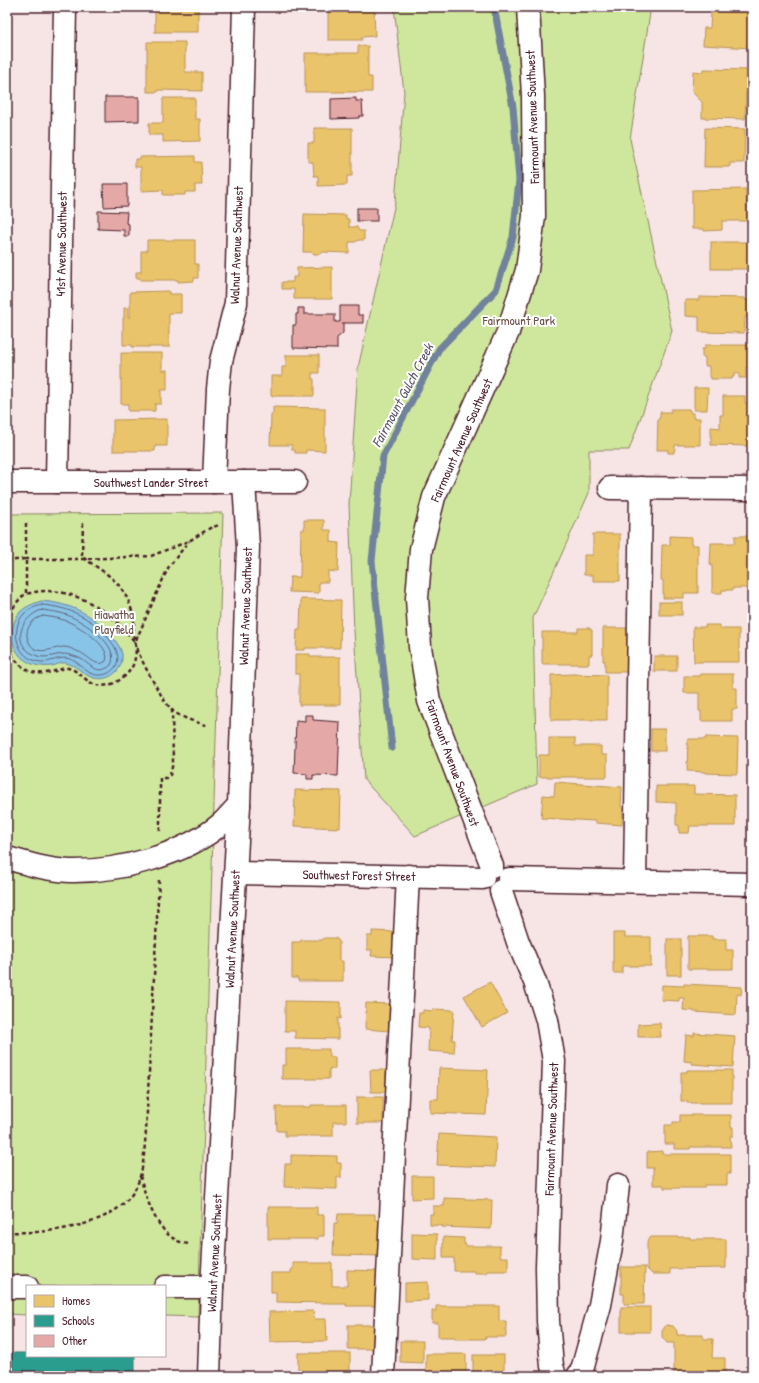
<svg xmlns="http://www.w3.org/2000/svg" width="759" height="1383" viewBox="0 0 759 1383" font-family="'Patrick Hand',sans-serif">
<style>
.green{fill:#cfe79d;stroke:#8c8364}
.water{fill:#88c4e8;stroke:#6f829c}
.homes{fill:#e9c46a;stroke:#b99257}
.schools{fill:#2a9d8f;stroke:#347771}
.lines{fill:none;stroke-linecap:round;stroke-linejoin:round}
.shore{stroke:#636177;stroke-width:1}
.stream{stroke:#6f829c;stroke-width:7}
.building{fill:#e4a9a7;stroke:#4a1f2b}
.minor-casing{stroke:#4a1f2b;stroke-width:25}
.path{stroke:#4a1f2b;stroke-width:2.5;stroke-dasharray:4 3;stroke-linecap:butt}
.minor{stroke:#fff;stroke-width:22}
.labels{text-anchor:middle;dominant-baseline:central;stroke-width:4;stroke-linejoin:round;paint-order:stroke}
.street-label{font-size:13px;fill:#4a1f2b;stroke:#fff}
.park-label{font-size:13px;fill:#6b5148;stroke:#fff}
.water-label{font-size:14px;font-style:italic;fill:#60596d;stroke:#fff}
</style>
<rect width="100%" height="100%" fill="#f7e5e5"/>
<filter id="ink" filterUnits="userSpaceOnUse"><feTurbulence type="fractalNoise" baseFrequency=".025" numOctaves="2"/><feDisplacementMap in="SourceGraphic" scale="8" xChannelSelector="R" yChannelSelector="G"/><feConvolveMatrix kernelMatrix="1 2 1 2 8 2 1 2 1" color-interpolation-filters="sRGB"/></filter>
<g filter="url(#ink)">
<g class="green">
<polygon points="394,7 651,7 630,139 672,331 629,450 589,450 589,493 533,618 537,784 415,836 364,780 354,631 349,504 358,368 395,203 404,92"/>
<polygon points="223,513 198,1317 165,1316 165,1286 27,1286 27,1315 7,1314 7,514"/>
</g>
<path class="water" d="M41 601C70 603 96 615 114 639 117 643 121 648 122 654 124 674 103 685 87 675 80 671 75 665 66 663 62 662 57 665 52 666 44 667 35 666 28 662 10 652 7 628 20 612 26 606 33 604 41 601Z"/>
<g class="homes">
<rect x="155" y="7" width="43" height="25"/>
<polygon points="328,7 374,7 375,36 362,37 362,40 328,40"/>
<polygon points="711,11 748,13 748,22 752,22 751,48 703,45 704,28 710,28"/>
<polygon points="147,42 185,42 185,72 202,72 202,91 158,90 158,92 147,92"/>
<polygon points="358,46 368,46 368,77 372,77 372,92 305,92 305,53 358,53"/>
<polygon points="703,69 752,70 752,93 746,93 745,119 702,118 702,102 692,92 693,71 703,72"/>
<polygon points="163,98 195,98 195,119 200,119 200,141 163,142 163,135 149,135 149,123 163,123"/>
<polygon points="314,128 352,128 352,176 347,176 347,185 318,186 318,176 314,176 313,162 308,162 308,143 314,143"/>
<polygon points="705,128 745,129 744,163 730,163 730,167 704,167"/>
<polygon points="195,156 195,162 201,162 202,185 195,185 195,192 185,192 185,195 163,195 163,190 141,191 141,167 135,167 135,159 140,159 140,157"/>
<polygon points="746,189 747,221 722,221 722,230 704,231 704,229 692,229 692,190"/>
<polygon points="304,214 346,215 346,219 349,219 349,227 357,227 359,231 364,231 364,240 359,240 355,242 349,242 349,253 323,252 320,254 314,254 311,252 303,252"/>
<polygon points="147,240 195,240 195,264 198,264 198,278 194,278 194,281 178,282 178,280 140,280 140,278 136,278 136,272 141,272 141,251 147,251"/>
<rect x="711" y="242" width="39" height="27"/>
<polygon points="332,267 332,299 294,299 294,289 282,289 282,282 293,282 293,277 297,277 297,268"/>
<polygon points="169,291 169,294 181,294 181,313 169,313 169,347 132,347 132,345 123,345 123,318 124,318 124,308 128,308 128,317 130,317 130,292"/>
<polygon points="699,297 745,298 745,300 748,300 748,317 745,317 744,333 699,332 699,317 685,316 685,300 699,300"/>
<polygon points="705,345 752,345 752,367 746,367 746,378 739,378 739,373 734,373 734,377 732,377 732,379 711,379 711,377 709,377 709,366 705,366 705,357 702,357 702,349 705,349"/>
<polygon points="121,353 162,353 162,370 167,370 167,390 161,390 161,404 155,404 155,411 128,411 128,404 121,404"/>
<polygon points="286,355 319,355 319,373 312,373 312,379 314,379 314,396 271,396 271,376 282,376 282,367 286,367"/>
<polygon points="694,388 708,388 707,410 694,410"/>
<polygon points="723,396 745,396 745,403 749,403 749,427 752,427 752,446 711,445 711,427 720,428 720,415 723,415"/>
<polygon points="273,407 325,408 325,451 306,450 306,453 295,453 295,450 292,450 292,445 270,445 271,414 273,414"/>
<polygon points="671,409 689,409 691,413 693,413 693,418 700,418 700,445 675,445 675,450 674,450 674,453 668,453 668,450 657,450 658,418 660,418 660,412 671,412"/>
<polygon points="167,419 167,446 155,446 155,451 113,451 113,420"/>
<polygon points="304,520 324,520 324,530 331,530 331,542 339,543 338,572 328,571 328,582 319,582 319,593 289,592 290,577 300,577 301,530 304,530"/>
<polygon points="593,534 620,534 620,581 593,581 593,575 584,575 584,555 593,555"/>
<polygon points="670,536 691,537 691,545 698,545 698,593 684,593 684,598 663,598 663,580 661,580 662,545 670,545"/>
<polygon points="735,536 752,536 751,588 733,588 733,590 722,590 722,593 712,593 712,565 710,565 711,543 735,543"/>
<polygon points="301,599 341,600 340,648 305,648 305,650 296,650 297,630 300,630"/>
<rect x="659" y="602" width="23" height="13"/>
<polygon points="705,625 720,625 720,629 739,629 739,662 694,662 693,627 705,627"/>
<polygon points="578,628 590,628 590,630 592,630 592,655 589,655 589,664 542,664 542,632 578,632"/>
<polygon points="603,628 629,628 628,672 605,672 605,661 603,661"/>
<polygon points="295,654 310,654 310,657 340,657 340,705 299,705 299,674 295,674"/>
<rect x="654" y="656" width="23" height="15"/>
<polygon points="573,674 607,675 607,720 551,720 551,675"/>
<polygon points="700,674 733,674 733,688 737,688 737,709 732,709 732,721 701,721 701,711 699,711 699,693 684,693 684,676 700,676"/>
<rect x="651" y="729" width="14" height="22"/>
<polygon points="706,737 738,738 737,774 705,773 705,772 687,771 688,739 706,739"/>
<polygon points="549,738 575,738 575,746 601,746 601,755 607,755 607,777 539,777 539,755 549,755"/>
<polygon points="555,782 622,787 621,807 623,807 622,825 595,823 595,821 541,818 543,795 554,796"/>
<polygon points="656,786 694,786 694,794 735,795 735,826 690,826 689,833 679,833 679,825 676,825 676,803 656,802"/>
<polygon points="295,790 341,791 340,828 294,826"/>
<polygon points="372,931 397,932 396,957 371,956 372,950 367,950 367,936 372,936"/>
<polygon points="613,933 625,933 625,937 651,937 651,966 622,966 622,973 613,973"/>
<polygon points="688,936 712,936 712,939 726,939 726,950 733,950 733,969 688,969"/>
<polygon points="324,938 336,938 339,941 339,961 343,961 343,981 298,981 298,978 292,978 292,942 300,942 301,940 322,940"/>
<rect x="667" y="939" width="14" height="36"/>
<polygon points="490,982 507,1013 482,1027 464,996"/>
<polygon points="684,984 742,987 741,995 737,994 736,1015 694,1012 694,1011 683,1010 684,998 679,998 679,1001 661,1000 662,985 684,986"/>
<polygon points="285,1001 341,1002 341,1019 338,1018 338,1039 295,1038 295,1031 285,1031"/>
<polygon points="366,1003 390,1004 389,1031 365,1029"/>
<polygon points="433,1009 454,1010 452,1040 455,1040 454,1053 428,1051 429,1028 418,1027 419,1013 423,1013 423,1010 433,1011"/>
<polygon points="660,1023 661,1037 638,1037 638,1024"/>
<polygon points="694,1033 735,1036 733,1067 692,1064 692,1062 684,1061 686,1035 694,1036"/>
<polygon points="286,1049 329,1049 329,1057 335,1057 335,1069 329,1069 329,1079 282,1079 282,1065 286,1065"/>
<polygon points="439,1068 488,1070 486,1115 430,1113 430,1099 438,1099"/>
<polygon points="370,1070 386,1070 386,1092 371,1092"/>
<polygon points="687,1070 732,1070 732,1103 687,1103 687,1101 681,1101 681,1072 687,1072"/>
<rect x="357" y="1097" width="26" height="26"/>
<polygon points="311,1105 346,1105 346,1122 333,1122 333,1136 285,1136 285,1131 277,1131 276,1107 311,1107"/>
<polygon points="680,1115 731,1115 731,1127 733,1127 733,1136 730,1136 731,1147 690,1147 690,1149 674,1149 674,1144 665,1144 665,1125 673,1125 673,1122 680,1122"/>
<polygon points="439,1134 496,1137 495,1167 437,1165"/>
<polygon points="662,1151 662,1154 730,1154 730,1174 727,1174 727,1185 704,1185 704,1188 664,1188 664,1185 653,1185 653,1168 647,1168 647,1152"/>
<polygon points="291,1155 337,1156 337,1163 341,1163 341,1178 337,1177 337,1189 284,1187 285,1164 291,1164"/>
<polygon points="412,1176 433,1176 433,1198 412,1199"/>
<polygon points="444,1198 492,1200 491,1229 442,1227 443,1226 430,1225 430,1214 433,1214 433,1206 444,1206"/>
<polygon points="268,1207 317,1207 317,1215 324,1215 324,1236 318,1236 318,1239 268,1239"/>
<polygon points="338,1214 375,1214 375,1220 383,1220 383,1256 333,1255 334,1223 337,1223"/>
<polygon points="412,1233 437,1234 437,1260 412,1259"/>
<polygon points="443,1237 464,1238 464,1244 466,1244 466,1246 500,1246 500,1257 508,1257 508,1271 487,1271 487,1273 474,1273 474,1271 454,1271 454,1258 443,1258"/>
<polygon points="651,1237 690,1237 690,1239 726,1239 726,1268 670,1269 670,1274 652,1274 647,1269 647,1241"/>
<polygon points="293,1263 332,1263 332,1286 347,1286 347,1270 379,1271 379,1306 346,1306 346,1304 331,1304 331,1303 276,1302 276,1292 271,1292 271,1273 291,1273 291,1269 293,1269"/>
<polygon points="621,1267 645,1267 644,1304 624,1304 624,1294 621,1294"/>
<polygon points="428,1282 428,1300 405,1301 405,1283"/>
<polygon points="436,1306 499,1306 499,1321 506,1321 506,1337 485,1337 485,1339 455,1339 455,1337 438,1337 438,1323 432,1323 432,1311 436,1311"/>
<rect x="621" y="1307" width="29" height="25"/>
<polygon points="313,1311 314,1319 326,1319 327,1341 270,1342 269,1312"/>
<rect x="348" y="1325" width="27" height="24"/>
<polygon points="666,1325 673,1326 677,1331 677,1335 703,1335 703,1339 713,1339 712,1358 725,1358 725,1376 674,1376 674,1343 667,1343 662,1337 662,1331"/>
<polygon points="400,1341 423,1341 423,1363 400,1362"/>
<rect x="298" y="1353" width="52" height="23"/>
<polygon points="426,1354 466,1354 466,1376 419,1376 419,1375 426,1375"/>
<rect x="473" y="1355" width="31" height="21"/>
</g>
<polygon class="schools" points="7,1353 27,1353 27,1356 135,1356 135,1376 7,1376"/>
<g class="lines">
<g class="shore">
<path d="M42 605C69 607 93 618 110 640 113 644 116 648 117 653 122 669 104 680 90 673 82 668 75 658 64 658 51 659 46 666 31 659 15 651 12 628 23 615 28 609 35 607 42 605Z"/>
<path d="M42 610C50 611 59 612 67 615 83 621 121 645 111 665 98 676 92 666 81 659 78 657 73 656 70 655 58 651 47 662 33 654 11 643 21 616 42 610Z"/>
<path d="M43 616C50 617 58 618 64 620 77 624 112 646 106 661 96 669 88 655 79 652 74 650 69 647 64 647 51 648 35 658 28 640 26 635 27 629 30 625 33 620 37 618 43 616Z"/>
</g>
<polyline class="stream" points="392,748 372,561 383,456 439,349 496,290 513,237 519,180 513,107 494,7"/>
</g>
<g class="building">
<polygon points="105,97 139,97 139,121 105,122"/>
<polygon points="356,98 356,101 362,101 363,116 359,116 359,118 331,119 331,99"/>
<polygon points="103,184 127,184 127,206 104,207"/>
<rect x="357" y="208" width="20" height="13"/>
<polygon points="98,211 127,212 126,223 129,224 129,236 124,236 124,230 98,229"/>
<polygon points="340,306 358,306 358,315 363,315 363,323 343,323 343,333 337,338 337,349 293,348 293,325 296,325 296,314 298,314 298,308 304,308 304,314 335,314 335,322 340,322"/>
<polygon points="305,715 313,715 313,720 340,722 338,776 313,775 313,779 307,779 307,774 294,773 296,720 305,721"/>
</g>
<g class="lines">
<defs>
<g id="minor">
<polyline points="7,482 295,482"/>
<polyline points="57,482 65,7"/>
<polyline points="214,482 218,389 221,361 236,303 244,7"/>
<polyline points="610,488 752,489"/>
<path d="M7 858C28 864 48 870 70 871 118 872 185 855 222 823 228 818 233 811 239 805"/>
<polyline points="492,866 429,701 420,647 417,598 421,549 434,497 508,332 527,270 534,216 533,96 528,7"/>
<polyline points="236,873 483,878"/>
<polyline points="509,879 752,884"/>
<polyline points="635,881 641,488"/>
<polyline points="501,891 518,942 535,982 547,1020 554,1061 547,1267 548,1321 552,1366 555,1376"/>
<polyline points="7,1287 27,1287"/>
<polyline points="165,1287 212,1287"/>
<polyline points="209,1376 212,1287 239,805 248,547 244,482"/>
<polyline points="383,1376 408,876"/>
<polyline points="578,1376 582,1370 600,1305 612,1241 618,1185"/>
</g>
</defs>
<use href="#minor" class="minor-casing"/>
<g class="path">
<polyline points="26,523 26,559 85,559 151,556 189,541 210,528 219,525"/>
<path d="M83 523 82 555 85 559C98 568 112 576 121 588 128 597 133 611 134 622 134 629 133 637 135 644 139 657 163 702 173 711 183 719 197 722 209 726"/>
<polyline points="7,561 26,559 26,594"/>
<path d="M7 621C9 613 19 597 26 594 29 593 33 593 35 592 69 586 107 608 128 634 130 636 134 640 135 643 136 647 136 655 135 658 133 674 113 689 97 685 86 683 79 670 68 668 62 668 57 671 51 672 29 678 14 663 7 644"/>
<polyline points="136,640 168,568 189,541"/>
<polyline points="160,831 160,778 166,778 170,775 173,763 172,710"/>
<path d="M140 1176C147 1201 159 1243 191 1244"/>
<path d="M7 1232C45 1234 108 1228 132 1194 144 1177 144 1152 146 1131L159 880"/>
</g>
<use href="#minor" class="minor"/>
</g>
</g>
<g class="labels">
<g class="street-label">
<text transform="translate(532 117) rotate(-92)">Fairmount Avenue Southwest</text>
<text transform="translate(61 244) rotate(-89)">41st Avenue Southwest</text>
<text transform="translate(236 245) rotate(-88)">Walnut Avenue Southwest</text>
<text transform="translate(461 440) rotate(-66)">Fairmount Avenue Southwest</text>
<text x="151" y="482">Southwest Lander Street</text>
<text transform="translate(245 606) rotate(-88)">Walnut Avenue Southwest</text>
<text transform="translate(453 763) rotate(70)">Fairmount Avenue Southwest</text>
<text transform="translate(359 875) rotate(1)">Southwest Forest Street</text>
<text transform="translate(232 929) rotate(-87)">Walnut Avenue Southwest</text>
<text transform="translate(551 1129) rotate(-88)">Fairmount Avenue Southwest</text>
<text transform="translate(214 1253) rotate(-87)">Walnut Avenue Southwest</text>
</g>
<g class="park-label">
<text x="519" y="320">Fairmount Park</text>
<text x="114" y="614">Hiawatha<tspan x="114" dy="15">Playfield</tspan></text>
</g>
<g class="water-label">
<text transform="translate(402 395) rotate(-62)">Fairmount Gulch Creek</text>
</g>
</g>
<rect width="759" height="1383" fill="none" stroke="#fff" stroke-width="24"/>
<rect x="12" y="12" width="735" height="1359" fill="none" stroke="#4a1f2b" stroke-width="1.5" filter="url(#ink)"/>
<rect x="26" y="1285" width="140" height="72" fill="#ffffff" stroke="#b7a5aa"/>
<rect x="34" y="1295" width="20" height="12" fill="#e9c46a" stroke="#b7a5aa"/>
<text x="62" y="1305" font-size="12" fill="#4a1f2b">Homes</text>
<rect x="34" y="1315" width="20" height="12" fill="#2a9d8f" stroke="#b7a5aa"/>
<text x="62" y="1325" font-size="12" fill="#4a1f2b">Schools</text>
<rect x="34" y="1335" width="20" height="12" fill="#e4a9a7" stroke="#b7a5aa"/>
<text x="62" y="1345" font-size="12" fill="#4a1f2b">Other</text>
</svg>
